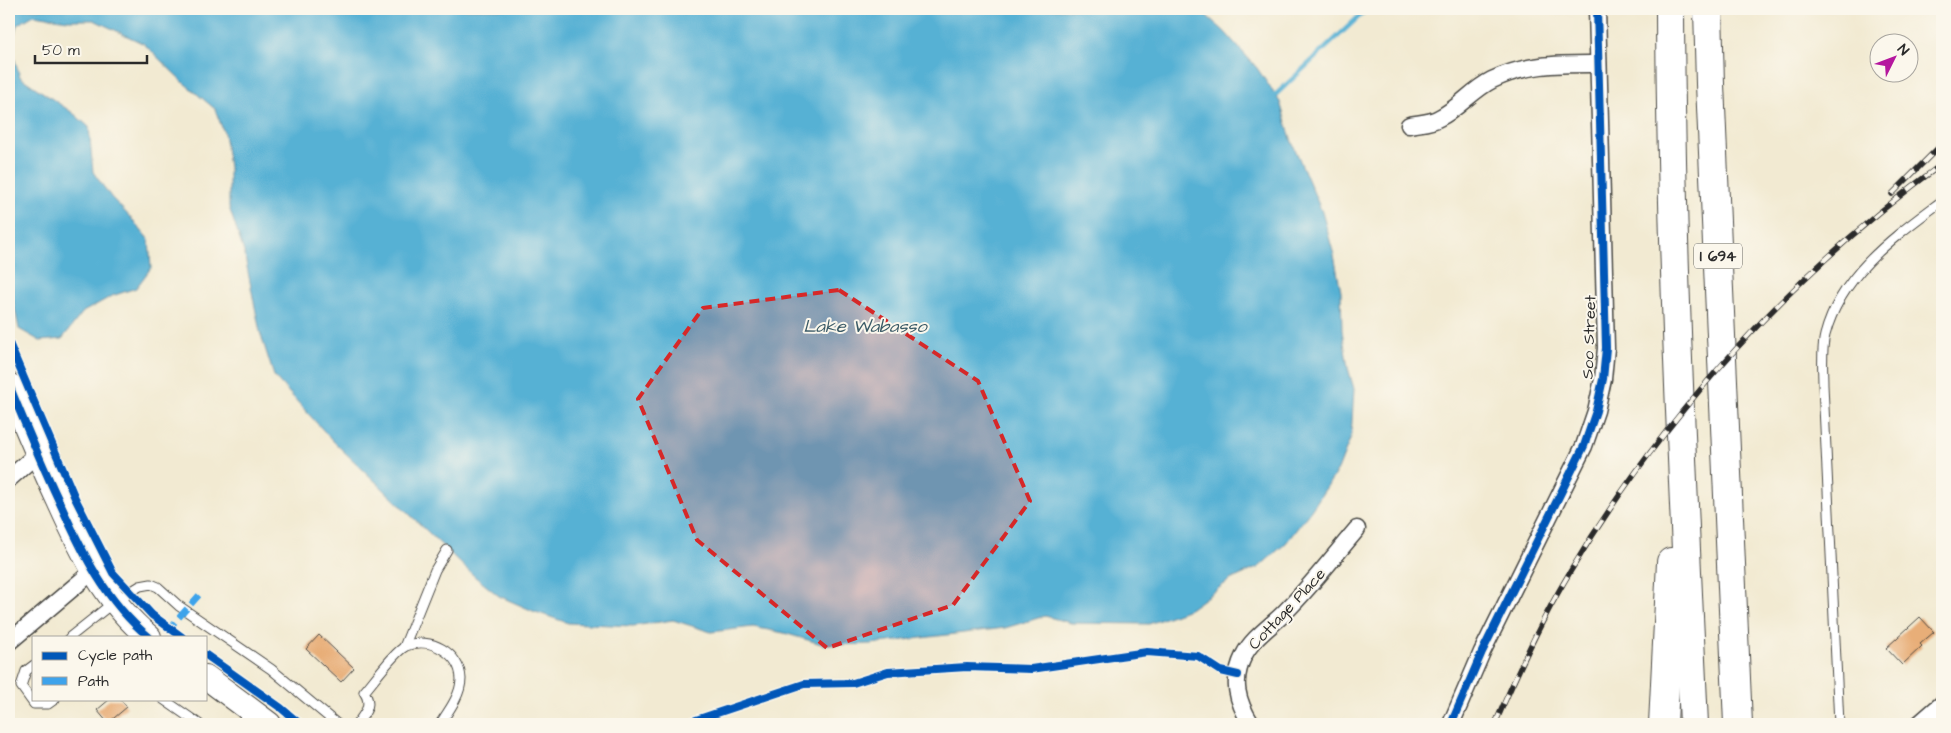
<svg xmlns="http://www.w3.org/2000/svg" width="1951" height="733" viewBox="0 0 1951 733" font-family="'Architects Daughter',sans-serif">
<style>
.water{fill:#56b1d4;stroke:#406e80}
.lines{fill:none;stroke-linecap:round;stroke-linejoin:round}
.stream{stroke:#56b1d4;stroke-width:4.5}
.building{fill:#e8ae78}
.lane-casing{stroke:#494844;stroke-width:11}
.street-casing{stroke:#494844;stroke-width:19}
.secondary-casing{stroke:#494844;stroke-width:26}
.highway-casing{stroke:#494844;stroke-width:30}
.lane{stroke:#fff;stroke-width:9}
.street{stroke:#fff;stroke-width:16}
.secondary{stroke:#fff;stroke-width:24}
.highway{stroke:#fff;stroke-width:28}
.rail-casing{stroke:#2b2b2b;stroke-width:5.5}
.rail{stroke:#fbf7ec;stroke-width:4;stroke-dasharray:11;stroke-linecap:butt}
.quiet{stroke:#3ea3eb;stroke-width:6;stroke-dasharray:12 6;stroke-linecap:butt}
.cycleway-casing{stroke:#fbf7ec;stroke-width:11}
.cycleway{stroke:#0057b8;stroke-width:8}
.marked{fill:#d62828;fill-opacity:0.2;stroke:#d62828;stroke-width:4;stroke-dasharray:10 6;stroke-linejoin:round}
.labels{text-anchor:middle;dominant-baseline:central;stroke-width:4;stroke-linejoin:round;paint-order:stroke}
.shield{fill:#fbf7ec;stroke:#696865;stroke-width:1}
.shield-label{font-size:15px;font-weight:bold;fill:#2b2b2b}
.street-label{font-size:16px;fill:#2b2b2b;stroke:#fbf7ec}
.water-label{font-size:18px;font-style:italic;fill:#3a5a66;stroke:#fbf7ec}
</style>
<rect width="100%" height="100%" fill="#fbf7ec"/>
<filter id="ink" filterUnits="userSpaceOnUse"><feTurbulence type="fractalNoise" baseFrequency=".02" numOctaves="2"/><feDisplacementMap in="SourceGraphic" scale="10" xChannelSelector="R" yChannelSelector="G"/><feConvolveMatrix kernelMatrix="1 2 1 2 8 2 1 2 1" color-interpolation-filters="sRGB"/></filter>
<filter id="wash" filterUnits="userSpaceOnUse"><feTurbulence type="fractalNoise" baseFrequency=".0096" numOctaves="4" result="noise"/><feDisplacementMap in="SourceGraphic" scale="20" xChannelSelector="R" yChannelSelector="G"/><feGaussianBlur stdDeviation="1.12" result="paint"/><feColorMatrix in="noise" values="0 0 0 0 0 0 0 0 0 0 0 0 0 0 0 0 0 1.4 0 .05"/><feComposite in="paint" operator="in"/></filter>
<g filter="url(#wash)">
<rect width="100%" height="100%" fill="#f2ead2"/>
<polygon class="water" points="9,9 1199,9 1224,31 1257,68 1280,102 1292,142 1322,212 1334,255 1341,292 1342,330 1348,368 1354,389 1351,437 1338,470 1312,509 1286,543 1259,567 1230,580 1191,608 1149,624 1071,623 1045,616 1005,628 871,644 825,645 784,633 753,627 711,632 673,620 633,626 568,623 533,611 499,596 474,576 333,441 274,376 260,332 244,252 229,207 229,167 224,133 215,109 184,83 144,44 94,20 68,20 34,15 17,25 11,47 20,77 73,113 89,127 93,172 111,197 131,218 149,240 151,268 136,288 112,296 83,312 62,339 40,341 19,329 13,299 9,256"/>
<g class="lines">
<polyline class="stream" points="1271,99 1367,9"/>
</g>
<g id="blocks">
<g class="building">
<polygon points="1920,617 1934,632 1920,644 1922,646 1902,665 1886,648"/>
<polygon points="319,635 354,668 341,682 306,649"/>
<polygon points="110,699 120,699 127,707 108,723 97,710"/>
</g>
</g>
</g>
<g filter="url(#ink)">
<use href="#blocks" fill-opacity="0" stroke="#494844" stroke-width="1"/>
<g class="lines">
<defs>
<g id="lane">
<polyline points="70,637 114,602 140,586 151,584 158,587 179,606 271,669 337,724"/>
<polyline points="404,647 435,570 447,550"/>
<polyline points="34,665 26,671 21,686 34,704 48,704 55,699"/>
<polyline points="163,699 199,724"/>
<path d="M357 724C365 713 373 705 364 692 373 682 395 651 406 646 430 636 460 653 461 679 461 695 448 712 440 724"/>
<path d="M1839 724 1823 385C1823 370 1821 350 1825 335 1841 274 1894 237 1942 201"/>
</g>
<g id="street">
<path d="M1409 125C1419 123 1431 123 1439 118 1458 109 1472 90 1492 80 1526 63 1561 64 1598 64"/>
<polyline points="9,479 37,454"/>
<polyline points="9,642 93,571"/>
<path d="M1251 724C1237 701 1231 681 1244 655 1253 637 1273 625 1286 611 1312 585 1334 556 1357 529"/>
<polyline points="1451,724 1482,652 1584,446 1596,411 1603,379 1606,348 1597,9"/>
<polyline points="1919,724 1942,704"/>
</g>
<g id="secondary">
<path d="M9 385C25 424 41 463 59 501 82 552 105 601 149 637"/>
<polyline points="206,677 269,724"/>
</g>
<g id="highway">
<path d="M1670 9C1671 247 1683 486 1694 724"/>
<polyline points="1708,9 1710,84 1738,724"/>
<polyline points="1663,724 1671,562"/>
</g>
</defs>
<use href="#lane" class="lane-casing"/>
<use href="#street" class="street-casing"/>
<use href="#secondary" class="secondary-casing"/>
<use href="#highway" class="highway-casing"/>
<use href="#lane" class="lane"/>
<use href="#street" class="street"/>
<use href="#secondary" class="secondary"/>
<use href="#highway" class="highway"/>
<defs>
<g id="rail">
<polyline points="1892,194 1942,144"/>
<path d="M1495 724C1517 673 1541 620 1570 572 1664 414 1794 272 1942 164"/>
</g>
</defs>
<use href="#rail" class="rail-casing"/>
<use href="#rail" class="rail"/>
<polyline class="quiet" points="167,631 200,594"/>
<defs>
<g id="cycleway">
<polyline points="9,343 75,498 113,573 152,615 182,637"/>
<path d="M9 385C25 424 41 463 59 501 82 552 105 601 149 637"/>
<polyline points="206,655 281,708 300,724"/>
<polyline points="684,724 804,684 853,683 888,672 967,667 1031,669 1147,652 1198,656 1221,671 1238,675"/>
<polyline points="1451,724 1482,652 1584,446 1596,411 1603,379 1606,348 1597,9"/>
</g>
</defs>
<use href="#cycleway" class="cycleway-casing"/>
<use href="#cycleway" class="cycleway"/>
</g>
</g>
<path class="marked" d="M839 290 978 381 1030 501 953 605 827 648 697 540 638 399 703 308Z"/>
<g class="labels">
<rect class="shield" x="1694" y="243.5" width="48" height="25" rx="4"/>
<g class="shield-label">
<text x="1718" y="256">I 694</text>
</g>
<g class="street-label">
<text transform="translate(1589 337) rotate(-88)">Soo Street</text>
<text transform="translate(1287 609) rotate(-47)">Cottage Place</text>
</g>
<g class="water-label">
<text x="865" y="326">Lake Wabasso</text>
</g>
</g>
<rect width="1951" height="733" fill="none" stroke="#fbf7ec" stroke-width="30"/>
<rect x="32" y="636" width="175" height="65" fill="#fbf7ec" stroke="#a8a59f"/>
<rect x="42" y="652" width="25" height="8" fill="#0057b8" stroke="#a8a59f"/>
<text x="78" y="660" font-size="15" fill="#2b2b2b">Cycle path</text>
<rect x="42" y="677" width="25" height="8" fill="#3ea3eb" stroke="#a8a59f"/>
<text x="78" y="686" font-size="15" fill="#2b2b2b">Path</text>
<g transform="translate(1894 58) rotate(48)"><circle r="24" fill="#fbf7ec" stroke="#a8a59f"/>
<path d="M0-4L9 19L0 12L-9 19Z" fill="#b5179e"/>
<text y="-8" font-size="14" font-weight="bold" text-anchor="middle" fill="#2b2b2b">N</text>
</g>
<path d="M35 55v8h112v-8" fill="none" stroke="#2b2b2b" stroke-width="2.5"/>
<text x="42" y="55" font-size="15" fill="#2b2b2b" stroke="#fbf7ec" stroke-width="4" paint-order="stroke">50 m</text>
</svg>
